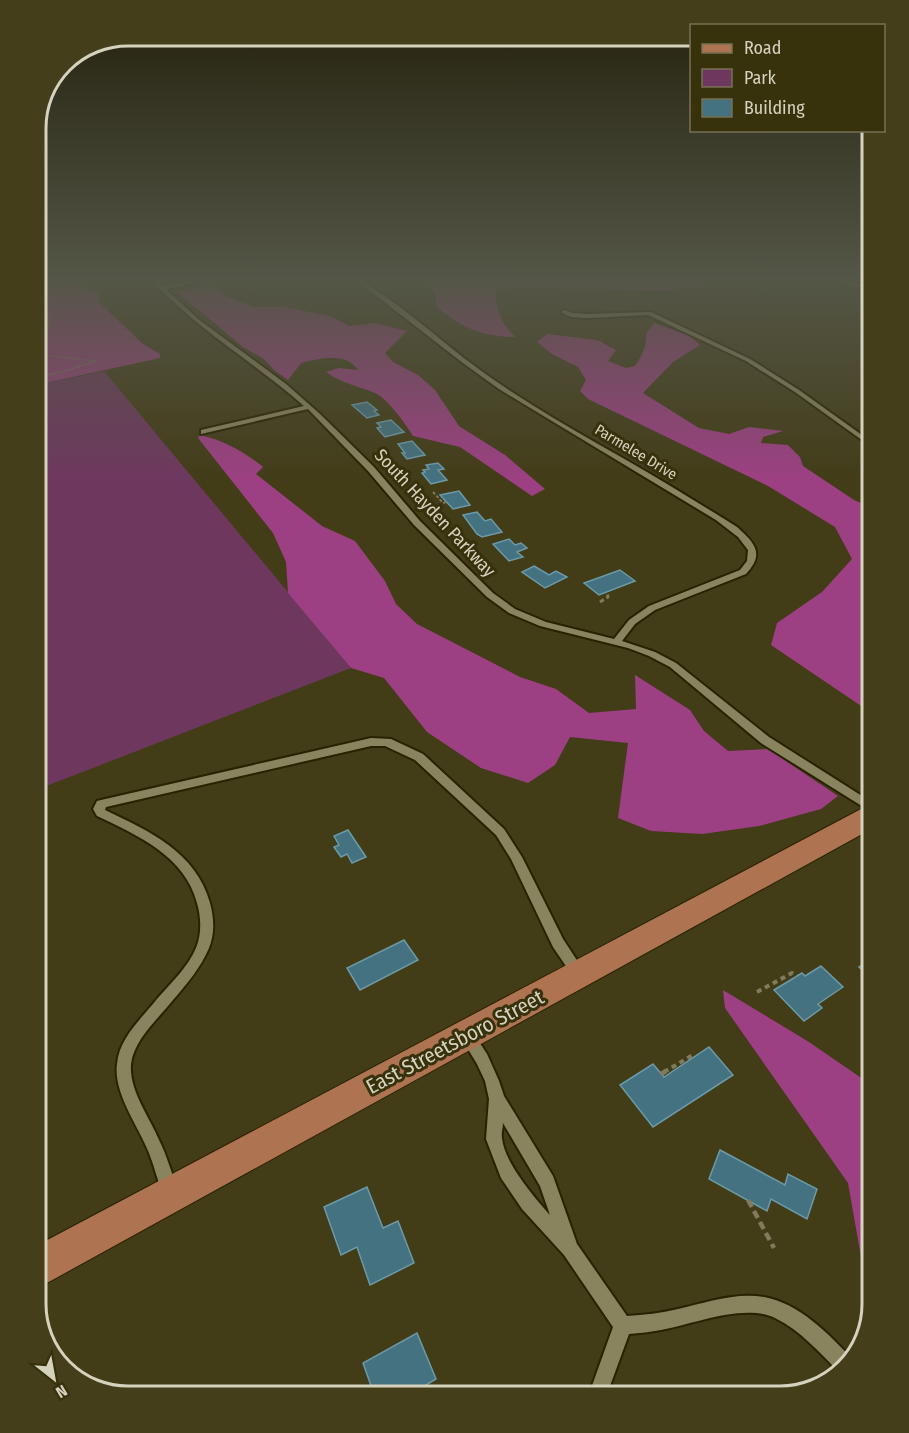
<svg xmlns="http://www.w3.org/2000/svg" width="909" height="1433" viewBox="0 0 909 1433" font-family="'Fira Sans Condensed',sans-serif">
<style>
.green{fill:#6e385e}
.forest{fill:#9d4083}
.building{fill:#457280;stroke:#6b9aa9;stroke-width:1.5}
.lines{fill:none;stroke-linecap:round;stroke-linejoin:round}
.minor-casing{stroke:#282200;stroke-width:4}
.major-casing{stroke:#282200;stroke-width:2}
.path-far4{stroke:#807b5d;stroke-width:1.5;stroke-dasharray:2 1.5;stroke-linecap:butt}
.path-far3{stroke:#807b5d;stroke-width:2;stroke-dasharray:3 2;stroke-linecap:butt}
.path-far2{stroke:#807b5d;stroke-width:3;stroke-dasharray:4.5 3;stroke-linecap:butt}
.path-far1{stroke:#807b5d;stroke-width:4;stroke-dasharray:5 4;stroke-linecap:butt}
.path{stroke:#807b5d;stroke-width:4.5;stroke-dasharray:8 4.5;stroke-linecap:butt}
.minor{fill:#8a845e;fill-rule:evenodd}
.major{fill:#ae7351;fill-rule:evenodd}
.labels{text-anchor:middle;dominant-baseline:central;stroke-width:6;stroke-linejoin:round;paint-order:stroke}
.far-street-label{font-size:15px;fill:#d5d2be;stroke:#37310c}
.street-label{font-size:18px;fill:#d5d2be;stroke:#37310c}
.near-street-label{font-size:21px;fill:#d5d2be;stroke:#37310c}
.rim{fill:none;stroke:#d5d2be;stroke-width:3}
</style>
<rect width="100%" height="100%" fill="#423c17"/>
<polygon class="green" points="104,371 351,668 36,790 36,385"/>
<g class="forest">
<path d="M36 281C59 281 79 282 100 293L99 302 143 344 160 354V358L36 385Z"/>
<path d="M427 281H711V282L667 291 506 287 495 292C498 314 500 320 515 337 482 336 463 329 437 307L435 292Z"/>
<path d="M208 285 221 290 224 296 254 307H285L330 316 349 326 375 323 407 331 385 353 393 362 418 375 435 390 459 426 505 455 545 489 532 496 460 447 413 436C406 424 387 398 375 393 358 386 341 383 326 372L339 368 358 370C345 351 320 359 301 363L288 380 274 370 264 359 243 347 177 292Z"/>
<path d="M654 323 690 336 700 345 673 362 643 393 699 428 729 434 749 427 783 431 763 437 761 443 788 445 800 457 803 466 854 500 873 508V714L771 645 777 623 822 592 852 559 835 527 768 486 588 399 580 391 586 380 578 367 552 354 537 342 547 334 597 340 616 350 608 361 626 368 635 366C642 355 647 347 646 334Z"/>
<path d="M200 435C225 441 243 451 263 467L256 474 322 526 355 541 385 581 396 604 417 624 520 677 556 689 589 713 636 709 635 675 690 710 704 731 728 751 768 749 838 796 821 809 759 826 702 834 651 831 618 818 628 743 570 737 555 765 528 783 481 768 427 732 384 678 351 668 288 593 286 562 273 533 198 438Z"/>
<polygon points="723,990 809,1042 873,1086 873,1306 861,1257 848,1183 725,1008"/>
</g>
<g class="building">
<polygon points="367,402 377,410 374,411 379,415 367,418 352,405"/>
<polygon points="391,420 404,432 385,437 377,428 381,427 377,423"/>
<polygon points="412,441 425,455 407,459 402,453 405,453 398,444"/>
<polygon points="438,463 444,469 438,470 447,480 431,484 422,473 425,472 423,470 429,469 426,465"/>
<polygon points="459,491 470,505 453,509 440,495"/>
<polygon points="477,512 485,521 491,519 502,532 482,537 477,534 463,515"/>
<polygon points="509,539 515,545 521,543 527,548 517,552 523,557 509,561 493,544"/>
<polygon points="534,566 549,575 556,571 567,577 545,588 522,572"/>
<polygon points="620,570 635,581 599,595 584,583"/>
<polygon points="348,830 366,857 352,863 347,854 341,857 334,847 339,845 334,836"/>
<polygon points="404,940 418,960 360,990 347,968"/>
<polygon points="873,957 873,980 859,967"/>
<polygon points="821,966 843,987 818,1004 822,1008 804,1021 774,990 802,973 805,976"/>
<polygon points="709,1047 733,1075 653,1127 620,1085 653,1064 664,1077"/>
<polygon points="720,1150 785,1185 788,1174 817,1189 807,1219 771,1199 767,1211 709,1179"/>
<polygon points="367,1187 383,1228 398,1221 414,1263 370,1285 357,1247 341,1255 324,1207"/>
<polygon points="417,1333 436,1379 426,1385 431,1397 375,1397 363,1363"/>
</g>
<g class="lines">
<defs>
<g id="minor">
<path d="M152 281H158L164 286 193 281H204L166 289 198 319 286 384 320 414 374 467 420 521 493 593 515 609 546 622 614 639 629 620 649 606 740 570 747 561 748 550 738 537 716 520 499 389 463 363 357 281C373 281 450 348 468 361 537 414 617 452 690 498 706 508 722 517 737 527 755 543 765 554 746 574L655 610 635 624 622 641 655 652 676 663 769 737 873 803V813L761 743 670 667 649 656 628 648 540 626 509 613 487 597 414 525 368 471 308 409 201 434V430L304 406C255 363 197 329 152 281Z"/>
<polygon points="836,281 845,281 873,287 873,291"/>
<polygon points="564,310 572,313 587,314 651,312 750,359 799,390 873,443 873,448 795,392 746,361 648,315 587,318 571,317 562,313 562,311"/>
<path d="M371 738 391 739 423 754 504 829 522 857 563 939 586 974 584 978 579 980 574 978 553 947 511 859 496 835 415 760 385 746H371L106 807 105 810C149 831 196 852 210 903 214 918 215 933 209 948 201 967 187 984 173 1000 159 1018 134 1039 131 1064 129 1091 149 1116 159 1140 167 1156 172 1174 178 1191L176 1197 170 1199 164 1197C158 1183 155 1168 149 1153 139 1127 113 1093 117 1064 119 1038 142 1018 157 999 171 983 188 967 196 948 202 933 201 917 197 903 185 856 137 835 97 816L93 809 97 801 101 800Z"/>
<path d="M467 1029 472 1031 487 1054 499 1081 504 1096 553 1176 577 1244 627 1316C644 1315 661 1313 678 1309 705 1303 735 1292 764 1297 799 1303 830 1335 853 1360L839 1372C820 1353 800 1330 775 1318 744 1303 694 1324 661 1330 651 1332 640 1333 629 1334L606 1397H588L613 1327 564 1255 522 1209 501 1178 486 1139 489 1099 485 1081 477 1064 460 1036 462 1031ZM503 1123 540 1186 550 1215C534 1197 504 1162 502 1138 501 1133 503 1128 503 1123Z"/>
</g>
<polygon id="major" points="873,804 873,828 36,1289 36,1246 863,808"/>
</defs>
<use href="#minor" class="minor-casing"/>
<use href="#major" class="major-casing"/>
<g class="path-far4">
<polyline points="36,295 56,299 43,312 51,315 48,318 50,324 45,334 36,337"/>
<polyline points="36,354 96,361 62,372 36,377"/>
</g>
<polyline class="path-far3" points="433,492 443,503 446,502"/>
<polyline class="path-far2" points="600,602 608,597 607,592"/>
<g class="path-far1">
<polyline points="757,992 792,973 797,976"/>
<polyline points="664,1072 693,1055"/>
</g>
<g class="path">
<polyline points="661,1074 666,1071"/>
<polyline points="748,1200 774,1248"/>
</g>
<use href="#minor" class="minor"/>
<use href="#major" class="major"/>
</g>
<linearGradient id="sky" x2="0" y2="1"><stop stop-color="#24210d"/><stop offset="0.58" stop-color="#545647"/><stop offset="1" stop-color="#545647" stop-opacity="0"/></linearGradient>
<rect width="909" height="481" fill="url(#sky)"/>
<g class="labels">
<g class="far-street-label">
<text transform="translate(636 452) rotate(31)">Parmelee Drive</text>
</g>
<g class="street-label">
<text transform="translate(435 513) rotate(47)">South Hayden Parkway</text>
</g>
<g class="near-street-label">
<text transform="translate(455 1042) rotate(-28)">East Streetsboro Street</text>
</g>
</g>
<path d="M0 0H909V1433H0ZM128 46H780A82 82 0 0 1 862 128V1304A82 82 0 0 1 780 1386H128A82 82 0 0 1 46 1304V128A82 82 0 0 1 128 46Z" fill="#443e1a" fill-rule="evenodd"/>
<path class="rim" d="M128 46H780A82 82 0 0 1 862 128V1304A82 82 0 0 1 780 1386H128A82 82 0 0 1 46 1304V128A82 82 0 0 1 128 46Z"/>
<rect x="690" y="24" width="195" height="108" fill="#37310c" stroke="#767153" stroke-width="1.5"/>
<rect x="702" y="44" width="30" height="9" fill="#ae7351" stroke="#767153" stroke-width="1.5"/>
<text x="744" y="54" font-size="18" fill="#d5d2be">Road</text>
<rect x="702" y="69" width="30" height="18" fill="#6e385e" stroke="#767153" stroke-width="1.5"/>
<text x="744" y="84" font-size="18" fill="#d5d2be">Park</text>
<rect x="702" y="99" width="30" height="18" fill="#457280" stroke="#767153" stroke-width="1.5"/>
<text x="744" y="114" font-size="18" fill="#d5d2be">Building</text>
<g transform="translate(54 1379) rotate(149)" stroke="#37310c" stroke-width="4.5" paint-order="stroke">
<path d="M0-4.5L10 22L0 15L-10 22Z" fill="#d5d2be"/>
<text y="-9" font-size="16" font-weight="bold" text-anchor="middle" fill="#d5d2be">N</text>
</g>
</svg>
